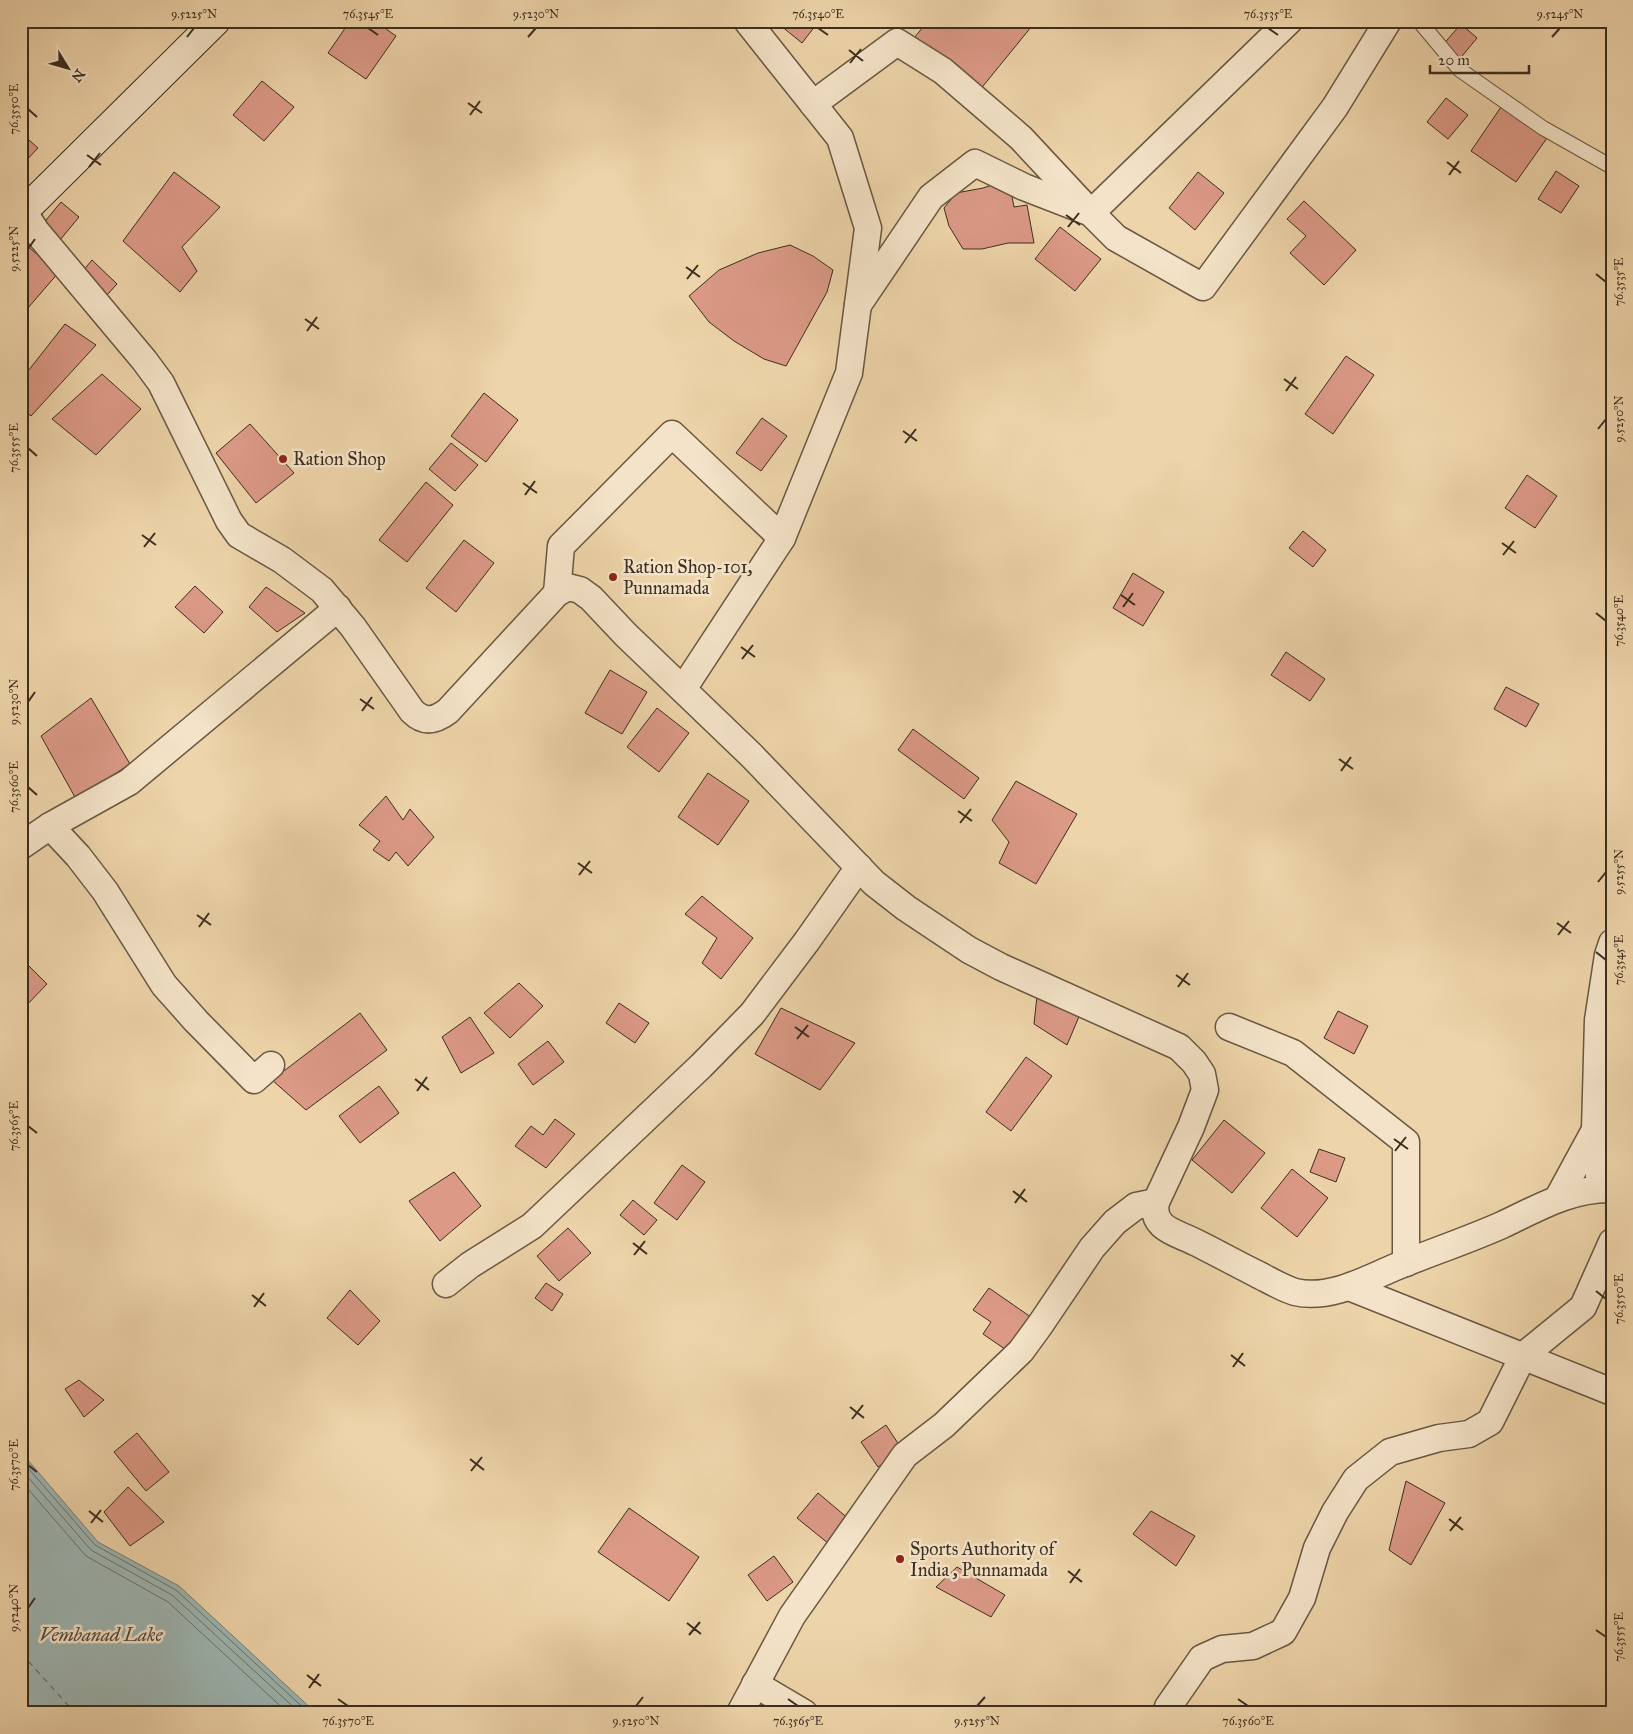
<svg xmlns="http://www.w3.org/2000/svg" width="1633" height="1734" viewBox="0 0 1633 1734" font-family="'IM FELL Great Primer',serif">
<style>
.water{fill:#9db6b3;stroke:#768078}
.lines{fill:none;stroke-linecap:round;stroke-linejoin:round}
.shore{stroke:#6c7269;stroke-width:1}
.ferry{stroke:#4f493d;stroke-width:1;stroke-dasharray:6 5;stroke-linecap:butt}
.building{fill:#db9986;stroke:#3c2e1f}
.service-casing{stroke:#685842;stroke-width:16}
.minor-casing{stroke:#685842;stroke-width:29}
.secondary-casing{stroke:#3c2e1f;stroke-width:30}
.service{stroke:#f4e3c8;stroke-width:14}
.minor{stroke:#f4e3c8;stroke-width:26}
.secondary{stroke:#f4e3c8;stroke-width:28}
.ticks{fill:none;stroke:#3c2e1f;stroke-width:2}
.poi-dot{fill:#8f2418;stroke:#f4e3c8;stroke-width:2}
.labels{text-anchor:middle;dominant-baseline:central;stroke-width:5;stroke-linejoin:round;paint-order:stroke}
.poi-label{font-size:18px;fill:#3c2e1f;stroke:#f4e3c8;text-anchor:start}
.water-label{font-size:19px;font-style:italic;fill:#4f493d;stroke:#f4e3c8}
.neatline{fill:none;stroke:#3c2e1f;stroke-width:2}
.ticks-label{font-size:12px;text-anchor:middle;fill:#3c2e1f}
</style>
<rect width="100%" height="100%" fill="#eed4aa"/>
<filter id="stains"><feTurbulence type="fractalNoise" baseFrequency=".004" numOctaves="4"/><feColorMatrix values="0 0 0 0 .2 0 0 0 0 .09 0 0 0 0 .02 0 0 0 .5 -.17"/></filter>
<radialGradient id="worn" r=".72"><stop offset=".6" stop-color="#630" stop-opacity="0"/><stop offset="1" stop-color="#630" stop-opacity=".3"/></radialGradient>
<polygon class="water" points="21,1452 98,1542 179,1586 316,1713 21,1713"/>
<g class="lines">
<g class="shore">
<polyline points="21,1460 95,1545 176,1590 309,1713"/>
<polyline points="21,1469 91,1550 172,1595 300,1713"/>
<polyline points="21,1481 86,1556 168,1602 288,1713"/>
</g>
<polyline class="ferry" points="21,1653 75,1713"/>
</g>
<g class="building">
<polygon points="350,21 375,21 396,36 366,79 328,53"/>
<polygon points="775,21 819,21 802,43"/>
<polygon points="928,21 939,21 949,29 956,21 1036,21 979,91 914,38"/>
<polygon points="1461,24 1477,38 1458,61 1441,47"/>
<polygon points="262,81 294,107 264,141 233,115"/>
<polygon points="1446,98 1468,115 1448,139 1427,122"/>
<polygon points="1501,107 1547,138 1516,182 1471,151"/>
<polygon points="21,133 38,148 21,166"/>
<polygon points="1556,171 1579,186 1561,213 1538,199"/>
<polygon points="174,172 220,207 182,247 197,271 180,292 123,241"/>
<polygon points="1198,172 1224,193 1195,230 1169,208"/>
<polygon points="995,184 1011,191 1014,207 1027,205 1034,243 1008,243 982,249 963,249 949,226 944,208 956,193 983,188"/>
<polygon points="1304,201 1356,250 1324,285 1290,253 1306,236 1287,219"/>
<polygon points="61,202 79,217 55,246 37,231"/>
<polygon points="1060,227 1101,259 1075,291 1035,259"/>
<polygon points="21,241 59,272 21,316"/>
<polygon points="790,245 813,256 833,270 827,292 786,366 764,359 734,341 709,322 689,296 719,270 758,253"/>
<polygon points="92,260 117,284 107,295 82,272"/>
<polygon points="65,324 96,345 31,416 21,408 21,380"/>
<polygon points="1346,356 1374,375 1333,434 1305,414"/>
<polygon points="102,374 141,409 96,455 52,419"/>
<polygon points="484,393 518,420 486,462 451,436"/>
<polygon points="762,418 787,436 761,471 736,453"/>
<polygon points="250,424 294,473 256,503 216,453"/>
<polygon points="451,443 478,465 455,491 429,469"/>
<polygon points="1527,475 1557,496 1535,528 1505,508"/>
<polygon points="426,482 453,505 407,562 379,540"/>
<polygon points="1303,531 1326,550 1313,567 1289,548"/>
<polygon points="464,540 494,563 456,612 426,588"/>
<polygon points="1133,573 1164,592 1143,626 1113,608"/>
<polygon points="195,586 223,612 204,633 175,607"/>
<polygon points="266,587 305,613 277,632 249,607"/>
<polygon points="1286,652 1325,679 1310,701 1271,675"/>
<polygon points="610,670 647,692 622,734 585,713"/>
<polygon points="1506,687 1539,704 1526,727 1494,709"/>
<polygon points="91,698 130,764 76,799 41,736"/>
<polygon points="657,708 689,733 659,772 627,747"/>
<polygon points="913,729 979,778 964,799 898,750"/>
<polygon points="708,773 749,801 718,845 678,817"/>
<polygon points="1016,781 1077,814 1036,884 999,863 1009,842 992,820"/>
<polygon points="386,796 403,820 410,809 434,837 408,866 396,852 389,861 373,850 380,841 359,825"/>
<polygon points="702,896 753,938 721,979 702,963 717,938 685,914"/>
<polygon points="25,962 47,984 21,1011 21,966"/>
<polygon points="519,983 543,1006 510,1038 484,1013"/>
<polygon points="1038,987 1083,1007 1067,1045 1034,1024"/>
<polygon points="619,1003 649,1023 635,1043 606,1023"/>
<polygon points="781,1008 855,1043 820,1090 755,1054"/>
<polygon points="1338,1011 1368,1026 1354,1054 1324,1038"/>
<polygon points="360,1013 387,1050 306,1110 272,1080"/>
<polygon points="470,1017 494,1053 461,1073 442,1037"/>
<polygon points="548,1041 564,1062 533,1085 518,1064"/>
<polygon points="1026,1057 1052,1076 1011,1131 986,1112"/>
<polygon points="379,1086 399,1113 360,1143 339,1116"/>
<polygon points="555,1119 575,1134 546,1168 515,1146 531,1126 543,1135"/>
<polygon points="1224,1120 1265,1153 1232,1193 1192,1160"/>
<polygon points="1319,1149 1345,1158 1336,1182 1310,1172"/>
<polygon points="682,1165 705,1182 677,1220 654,1203"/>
<polygon points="1292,1169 1328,1198 1297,1237 1261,1208"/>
<polygon points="454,1172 481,1206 440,1241 409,1201"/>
<polygon points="633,1200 657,1220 644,1235 620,1215"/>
<polygon points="568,1228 591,1253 559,1281 537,1256"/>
<polygon points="546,1283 563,1294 552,1311 535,1298"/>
<polygon points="989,1288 1038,1322 1015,1356 983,1334 991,1322 973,1310"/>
<polygon points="350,1290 380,1321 358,1345 327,1318"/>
<polygon points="79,1380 104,1400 84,1417 65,1389"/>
<polygon points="886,1425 903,1451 878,1467 861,1442"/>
<polygon points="137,1433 169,1472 146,1491 114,1452"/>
<polygon points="1406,1481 1445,1503 1411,1565 1389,1550"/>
<polygon points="128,1487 164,1522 130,1546 104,1512"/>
<polygon points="818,1493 850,1520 829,1544 797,1518"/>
<polygon points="629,1508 699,1557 669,1601 598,1552"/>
<polygon points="1151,1511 1195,1536 1176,1566 1133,1534"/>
<polygon points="774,1556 793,1582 767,1601 748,1575"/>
<polygon points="957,1567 1005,1595 991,1617 936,1587"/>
</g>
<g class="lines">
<defs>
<polyline id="service" points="1419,21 1460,70 1543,128 1612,167"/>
<g id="minor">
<polyline points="813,104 897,42 943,71 1021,138 1091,213 1289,21"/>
<path d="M23 211 36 231 144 360 161 383 229 521 239 535 282 560 322 590 353 627 412 711C424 723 435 721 448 711L557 593 568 587 580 590 591 598 626 635 752 756 874 883 906 908 969 950 1001 967 1179 1047 1194 1062 1202 1074 1205 1090 1191 1127 1156 1202C1150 1229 1178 1233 1197 1243 1217 1253 1237 1264 1257 1274 1269 1280 1282 1288 1295 1292 1328 1300 1363 1281 1393 1268 1429 1253 1466 1241 1502 1225 1538 1208 1571 1188 1612 1189"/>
<polyline points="858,305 931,197 975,163 1024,187 1091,213 1116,238 1203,287 1335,107 1388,21"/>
<polyline points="557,593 561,546 672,434 782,538"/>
<polyline points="683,689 782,538 849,373 868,228 840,138 747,21"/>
<polyline points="50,826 129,782 338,608"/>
<polyline points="21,846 50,826 78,856 105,891 164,985 196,1021 254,1080 271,1065"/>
<polyline points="1229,1027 1293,1053 1406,1142 1406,1263"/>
<polyline points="1600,1188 1595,1130 1598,1020 1608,955 1612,943"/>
<polyline points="1558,1198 1595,1130"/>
<polyline points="446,1284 470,1265 532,1226 701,1066 752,1014 807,941 859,867"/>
<polyline points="1349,1287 1612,1392"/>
<polyline points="755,1684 804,1713"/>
<polyline points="740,1713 792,1616 905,1455 944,1425 1021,1351 1040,1325 1092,1248 1115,1222 1136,1206 1156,1202"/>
<polyline points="1166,1713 1168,1707 1202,1658 1222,1649 1253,1646 1283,1632 1302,1598 1317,1548 1335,1512 1356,1479 1390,1452 1439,1438 1469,1434 1490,1422 1523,1356 1583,1307 1612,1242"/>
</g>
<polyline id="secondary" points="21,214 216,21"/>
</defs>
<use href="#service" class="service-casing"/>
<use href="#minor" class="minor-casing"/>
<use href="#secondary" class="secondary-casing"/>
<use href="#service" class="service"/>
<use href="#minor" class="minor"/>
<use href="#secondary" class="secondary"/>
</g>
<path class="ticks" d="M368 28 378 35M818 28 828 35M1268 28 1278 35M187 37 194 28M528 37 536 28M1552 37 1560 28M849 50 863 61M850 63 861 49M468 103 482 113M28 109 37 117M470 115 480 101M87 155 101 165M1447 162 1461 173M89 167 100 153M1449 175 1459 161M1066 215 1080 225M1068 227 1079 213M28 249 35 239M686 267 700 277M1596 274 1606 282M687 279 698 265M305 319 319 329M307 331 317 317M1284 379 1298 389M1286 391 1296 377M1598 429 1606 419M903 431 917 441M905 443 916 429M28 448 37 456M523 483 537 493M525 495 535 481M142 535 156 545M1502 543 1516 553M144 547 155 533M1503 555 1514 541M1121 595 1135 605M1123 607 1133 593M1596 613 1606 621M741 647 755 657M742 659 753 645M360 699 374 709M28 702 35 692M362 711 372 697M1339 759 1353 769M1341 771 1351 757M28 787 37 795M958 811 972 821M960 823 971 809M578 863 592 873M579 875 590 861M1598 882 1606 872M197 915 211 925M1557 923 1571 933M199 927 209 913M1558 935 1569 921M1596 952 1606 960M1176 975 1190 985M1178 987 1188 973M795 1027 809 1037M797 1039 808 1025M415 1079 429 1090M417 1091 427 1077M28 1126 37 1133M1394 1139 1408 1149M1395 1151 1406 1137M1013 1191 1027 1202M1015 1203 1025 1189M633 1243 647 1254M634 1255 645 1241M1596 1291 1606 1299M252 1295 266 1306M254 1307 264 1293M1231 1355 1245 1366M1233 1367 1243 1353M850 1407 864 1418M852 1419 863 1405M470 1459 484 1470M28 1465 37 1472M471 1471 482 1457M89 1511 103 1522M1449 1519 1463 1530M91 1523 101 1510M1450 1531 1461 1517M1068 1571 1082 1582M1070 1583 1080 1569M28 1608 35 1598M687 1623 701 1634M1596 1630 1606 1637M689 1635 700 1622M307 1675 321 1686M309 1688 319 1674M338 1699 348 1706M788 1699 798 1706M1238 1699 1248 1706M636 1706 643 1697M977 1706 985 1697"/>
<g class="poi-dot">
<circle cx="283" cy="459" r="5"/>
<circle cx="613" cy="577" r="5"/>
<circle cx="900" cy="1559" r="5"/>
</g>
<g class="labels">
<g class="poi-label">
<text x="293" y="459">Ration Shop</text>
<text x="623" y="567">Ration Shop-101,<tspan x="623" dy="21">Punnamada</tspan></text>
<text x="910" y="1549">Sports Authority of<tspan x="910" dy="21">India , Punnamada</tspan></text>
</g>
<g class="water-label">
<text x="101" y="1634">Vembanad Lake</text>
</g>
</g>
<rect width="1633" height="1734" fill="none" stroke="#eed4aa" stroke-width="55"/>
<g transform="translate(68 68) rotate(127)" stroke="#f4e3c8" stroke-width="4" paint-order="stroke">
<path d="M0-4L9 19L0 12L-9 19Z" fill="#3c2e1f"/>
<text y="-8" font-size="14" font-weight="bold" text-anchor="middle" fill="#3c2e1f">N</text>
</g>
<path d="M1430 65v8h99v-8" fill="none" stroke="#3c2e1f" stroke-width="2.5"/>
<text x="1438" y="65" font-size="15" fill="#3c2e1f" stroke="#f4e3c8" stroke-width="4" paint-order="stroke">20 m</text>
<rect x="28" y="28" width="1578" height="1678" class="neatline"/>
<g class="ticks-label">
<text x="194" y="18">9.5225°N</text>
<text x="368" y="18">76.3545°E</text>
<text x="536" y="18">9.5230°N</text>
<text x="818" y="18">76.3540°E</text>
<text x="1268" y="18">76.3535°E</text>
<text x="1560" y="18">9.5245°N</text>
<text transform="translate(14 109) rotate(-90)" y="4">76.3550°E</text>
<text transform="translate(14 249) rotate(-90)" y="4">9.5225°N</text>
<text transform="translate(1619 282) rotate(-90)" y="4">76.3535°E</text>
<text transform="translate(1619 419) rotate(-90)" y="4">9.5250°N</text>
<text transform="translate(14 448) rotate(-90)" y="4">76.3555°E</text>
<text transform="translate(1619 621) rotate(-90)" y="4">76.3540°E</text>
<text transform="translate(14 702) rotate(-90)" y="4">9.5230°N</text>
<text transform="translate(14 787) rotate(-90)" y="4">76.3560°E</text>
<text transform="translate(1619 872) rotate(-90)" y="4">9.5255°N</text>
<text transform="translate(1619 960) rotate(-90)" y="4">76.3545°E</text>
<text transform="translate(14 1126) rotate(-90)" y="4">76.3565°E</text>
<text transform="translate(1619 1299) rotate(-90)" y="4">76.3550°E</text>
<text transform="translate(14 1465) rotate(-90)" y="4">76.3570°E</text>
<text transform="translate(14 1608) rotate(-90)" y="4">9.5240°N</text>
<text transform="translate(1619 1637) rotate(-90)" y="4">76.3555°E</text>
<text x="348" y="1725">76.3570°E</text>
<text x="636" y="1725">9.5250°N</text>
<text x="798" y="1725">76.3565°E</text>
<text x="977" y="1725">9.5255°N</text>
<text x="1248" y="1725">76.3560°E</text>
</g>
<rect width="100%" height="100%" filter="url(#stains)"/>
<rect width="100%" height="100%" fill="url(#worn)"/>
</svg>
